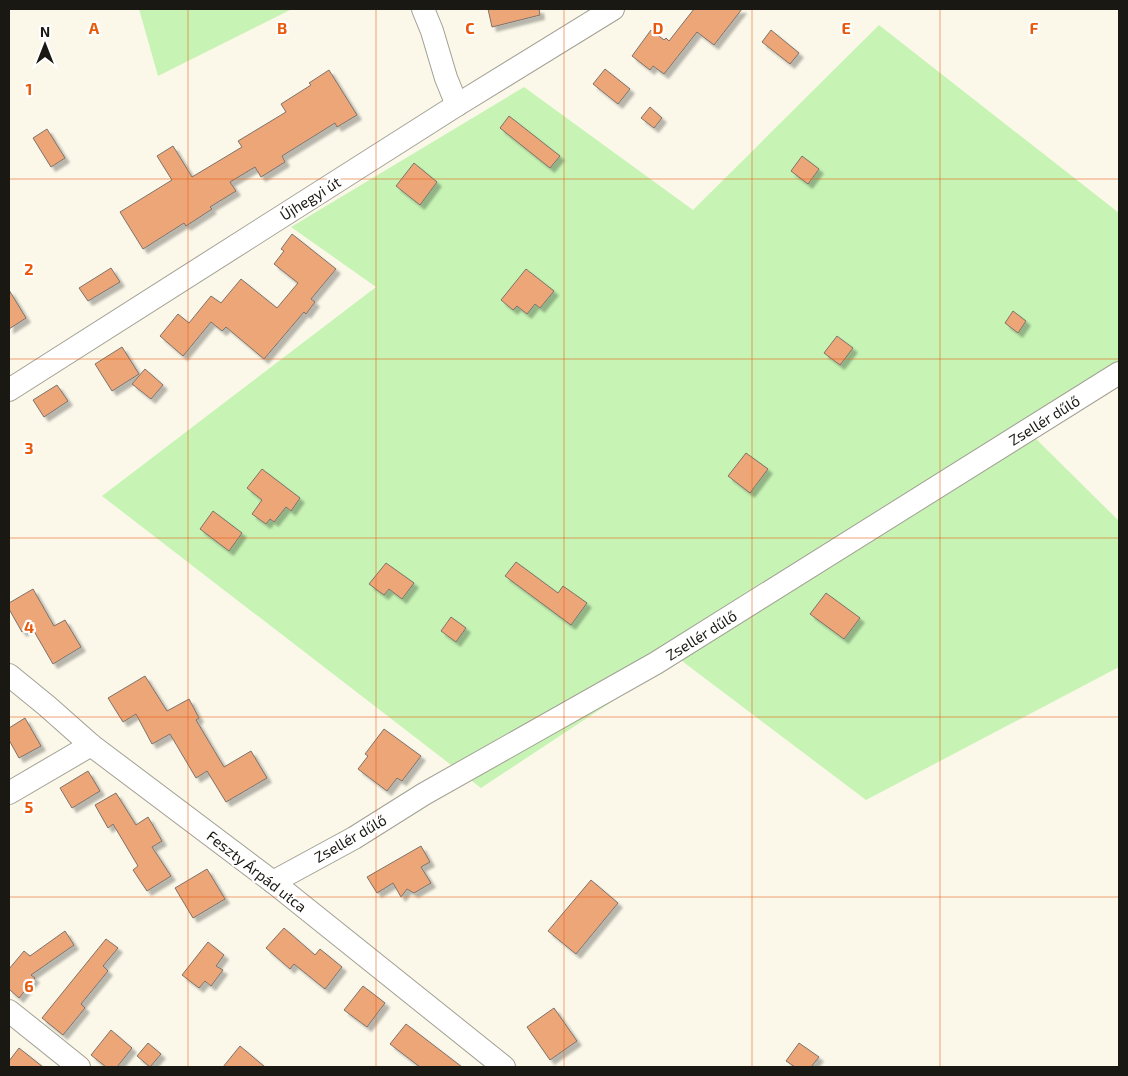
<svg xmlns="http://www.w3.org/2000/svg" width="1128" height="1076" viewBox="0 0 1128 1076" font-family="'Exo 2',sans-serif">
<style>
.green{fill:#c7f4b5}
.building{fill:#eda678;stroke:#7e726a;filter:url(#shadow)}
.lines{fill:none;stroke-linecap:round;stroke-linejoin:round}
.minor-casing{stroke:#a2a093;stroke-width:24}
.minor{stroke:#fff;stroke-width:22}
.grid{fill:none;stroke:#e8590c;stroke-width:1;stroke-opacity:0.55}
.labels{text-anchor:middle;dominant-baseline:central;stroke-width:4.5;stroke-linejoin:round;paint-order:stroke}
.street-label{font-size:15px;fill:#191813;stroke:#fff}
.grid-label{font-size:16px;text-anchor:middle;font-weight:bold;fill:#e8590c;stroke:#fff;stroke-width:4.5;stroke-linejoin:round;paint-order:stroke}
</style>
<defs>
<filter id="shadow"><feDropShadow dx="4.5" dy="4.5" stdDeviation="1" flood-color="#0004"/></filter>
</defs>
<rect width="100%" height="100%" fill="#fbf8ea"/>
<g class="green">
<polygon points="139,9 292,9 158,76"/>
<polygon points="879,25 1119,213 1119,367 1028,431 1119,521 1119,667 866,800 678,658 481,788 102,496 376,287 291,227 524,87 693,210"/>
</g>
<g class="building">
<polygon points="488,9 539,9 540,15 492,27"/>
<polygon points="694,9 742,9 714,45 697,32 664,74 653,66 650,70 632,56 651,30 664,40 666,38 669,41"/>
<polygon points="771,30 799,53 790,64 762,42"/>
<polygon points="605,69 630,89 618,104 593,84"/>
<polygon points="329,70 357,115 337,127 335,123 282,156 285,162 261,177 255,167 230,182 236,191 210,207 212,209 186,226 184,223 143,249 120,212 172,180 157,156 173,146 192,177 242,147 238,141 286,112 281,104 311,85 309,83"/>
<polygon points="650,107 662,118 654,128 641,118"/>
<polygon points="509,116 560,156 550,168 500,128"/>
<polygon points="47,129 65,158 51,167 33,138"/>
<polygon points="802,156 819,169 808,184 791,171"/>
<polygon points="414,163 437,182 420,205 396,186"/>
<polygon points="292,234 336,269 311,299 315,302 306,314 304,312 264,359 226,327 222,331 211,322 183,356 160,336 178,314 189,323 211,296 221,303 241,279 277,308 298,283 274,264 284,251 281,249"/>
<polygon points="111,268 120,282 88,301 79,288"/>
<polygon points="526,269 554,291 540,308 535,304 527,314 517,306 513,310 501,300"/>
<polygon points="9,290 26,318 9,329"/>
<polygon points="1013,311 1026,321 1018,333 1005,323"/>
<polygon points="837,336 853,348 840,365 824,353"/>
<polygon points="122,347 139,374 112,391 95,364"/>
<polygon points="145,369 163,385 151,399 132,384"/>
<polygon points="57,385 68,401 44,417 33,400"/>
<polygon points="746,453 768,469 750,493 728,476"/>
<polygon points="262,469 300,498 291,511 286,507 274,522 270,519 266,524 252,514 262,500 247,488"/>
<polygon points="213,511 242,533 229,551 200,529"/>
<polygon points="516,562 558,593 563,586 587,603 571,625 505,576"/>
<polygon points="386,563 414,583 402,599 389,589 384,595 369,584"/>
<polygon points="33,589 54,626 65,620 81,647 53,664 31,626 22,632 9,609 9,603"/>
<polygon points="826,593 860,618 844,639 810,614"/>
<polygon points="451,617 466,628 456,642 441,631"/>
<polygon points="145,676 167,711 189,699 199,718 196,720 224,767 251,751 267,778 226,802 207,771 196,778 170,734 152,744 136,714 123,722 108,698"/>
<polygon points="25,718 41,746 19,758 9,740 9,728"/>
<polygon points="384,729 421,756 402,781 397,778 387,791 358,769 368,756 365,754"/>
<polygon points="88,771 100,791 72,808 60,788"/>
<polygon points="116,793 136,825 148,817 162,841 152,847 171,876 147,891 133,870 138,866 113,824 108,828 95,805"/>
<polygon points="421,846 430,862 421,867 431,883 414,893 407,889 401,897 393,883 377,893 367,877"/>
<polygon points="207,869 225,899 193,918 175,888"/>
<polygon points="591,880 618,903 576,954 548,931"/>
<polygon points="284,928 315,955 320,949 342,967 325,989 294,964 290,969 266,948"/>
<polygon points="65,931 74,945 31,975 35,978 19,998 9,989 9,969 24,951 30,956"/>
<polygon points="106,939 118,948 103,966 108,971 81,1004 85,1008 63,1035 42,1018"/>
<polygon points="208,942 224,955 216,966 223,970 211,986 205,981 199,988 182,975"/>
<polygon points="363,986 385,1003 367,1027 344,1010"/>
<polygon points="554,1008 577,1041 550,1060 527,1027"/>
<polygon points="406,1024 462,1067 420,1067 390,1044"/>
<polygon points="111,1030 132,1048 117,1067 106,1067 91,1055"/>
<polygon points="148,1043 161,1054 150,1067 137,1056"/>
<polygon points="799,1043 819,1057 811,1067 795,1067 786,1061"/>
<polygon points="240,1046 265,1067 223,1067"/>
<polygon points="19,1048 43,1067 9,1067 9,1061"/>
</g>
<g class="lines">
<defs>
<g id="minor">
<polyline points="423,9 432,31 446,78 457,105"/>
<polyline points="9,390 457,105 613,9"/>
<polyline points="9,675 47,706 91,745 273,882 504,1067"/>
<polyline points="9,793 91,745"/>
<polyline points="273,882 354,838 424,794 656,663 1119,373"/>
<polyline points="9,1011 79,1067"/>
</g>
</defs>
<use href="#minor" class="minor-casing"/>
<use href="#minor" class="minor"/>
</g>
<path class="grid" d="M188 9V1067M376 9V1067M564 9V1067M752 9V1067M940 9V1067M9 179H1119M9 359H1119M9 538H1119M9 717H1119M9 897H1119"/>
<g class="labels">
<g class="street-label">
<text transform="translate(310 198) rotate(-32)">Újhegyi út</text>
<text transform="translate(1044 420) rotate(-32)">Zsellér dűlő</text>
<text transform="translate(701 635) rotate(-32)">Zsellér dűlő</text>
<text transform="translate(350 838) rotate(-30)">Zsellér dűlő</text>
<text transform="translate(257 871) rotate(38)">Feszty Árpád utca</text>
</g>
</g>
<g class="grid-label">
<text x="94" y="34">A</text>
<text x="282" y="34">B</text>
<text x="470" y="34">C</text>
<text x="658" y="34">D</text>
<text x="846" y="34">E</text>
<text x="1034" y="34">F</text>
<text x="29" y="95">1</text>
<text x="29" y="275">2</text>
<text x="29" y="454">3</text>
<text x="29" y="633">4</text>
<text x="29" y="813">5</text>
<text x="29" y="992">6</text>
</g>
<rect width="1128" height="1076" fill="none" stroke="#191813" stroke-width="20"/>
<g transform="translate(45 45)" stroke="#ffffff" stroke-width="4" paint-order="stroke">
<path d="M0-4L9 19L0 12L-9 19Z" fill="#191813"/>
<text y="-8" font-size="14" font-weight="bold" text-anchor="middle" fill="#191813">N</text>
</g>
</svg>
